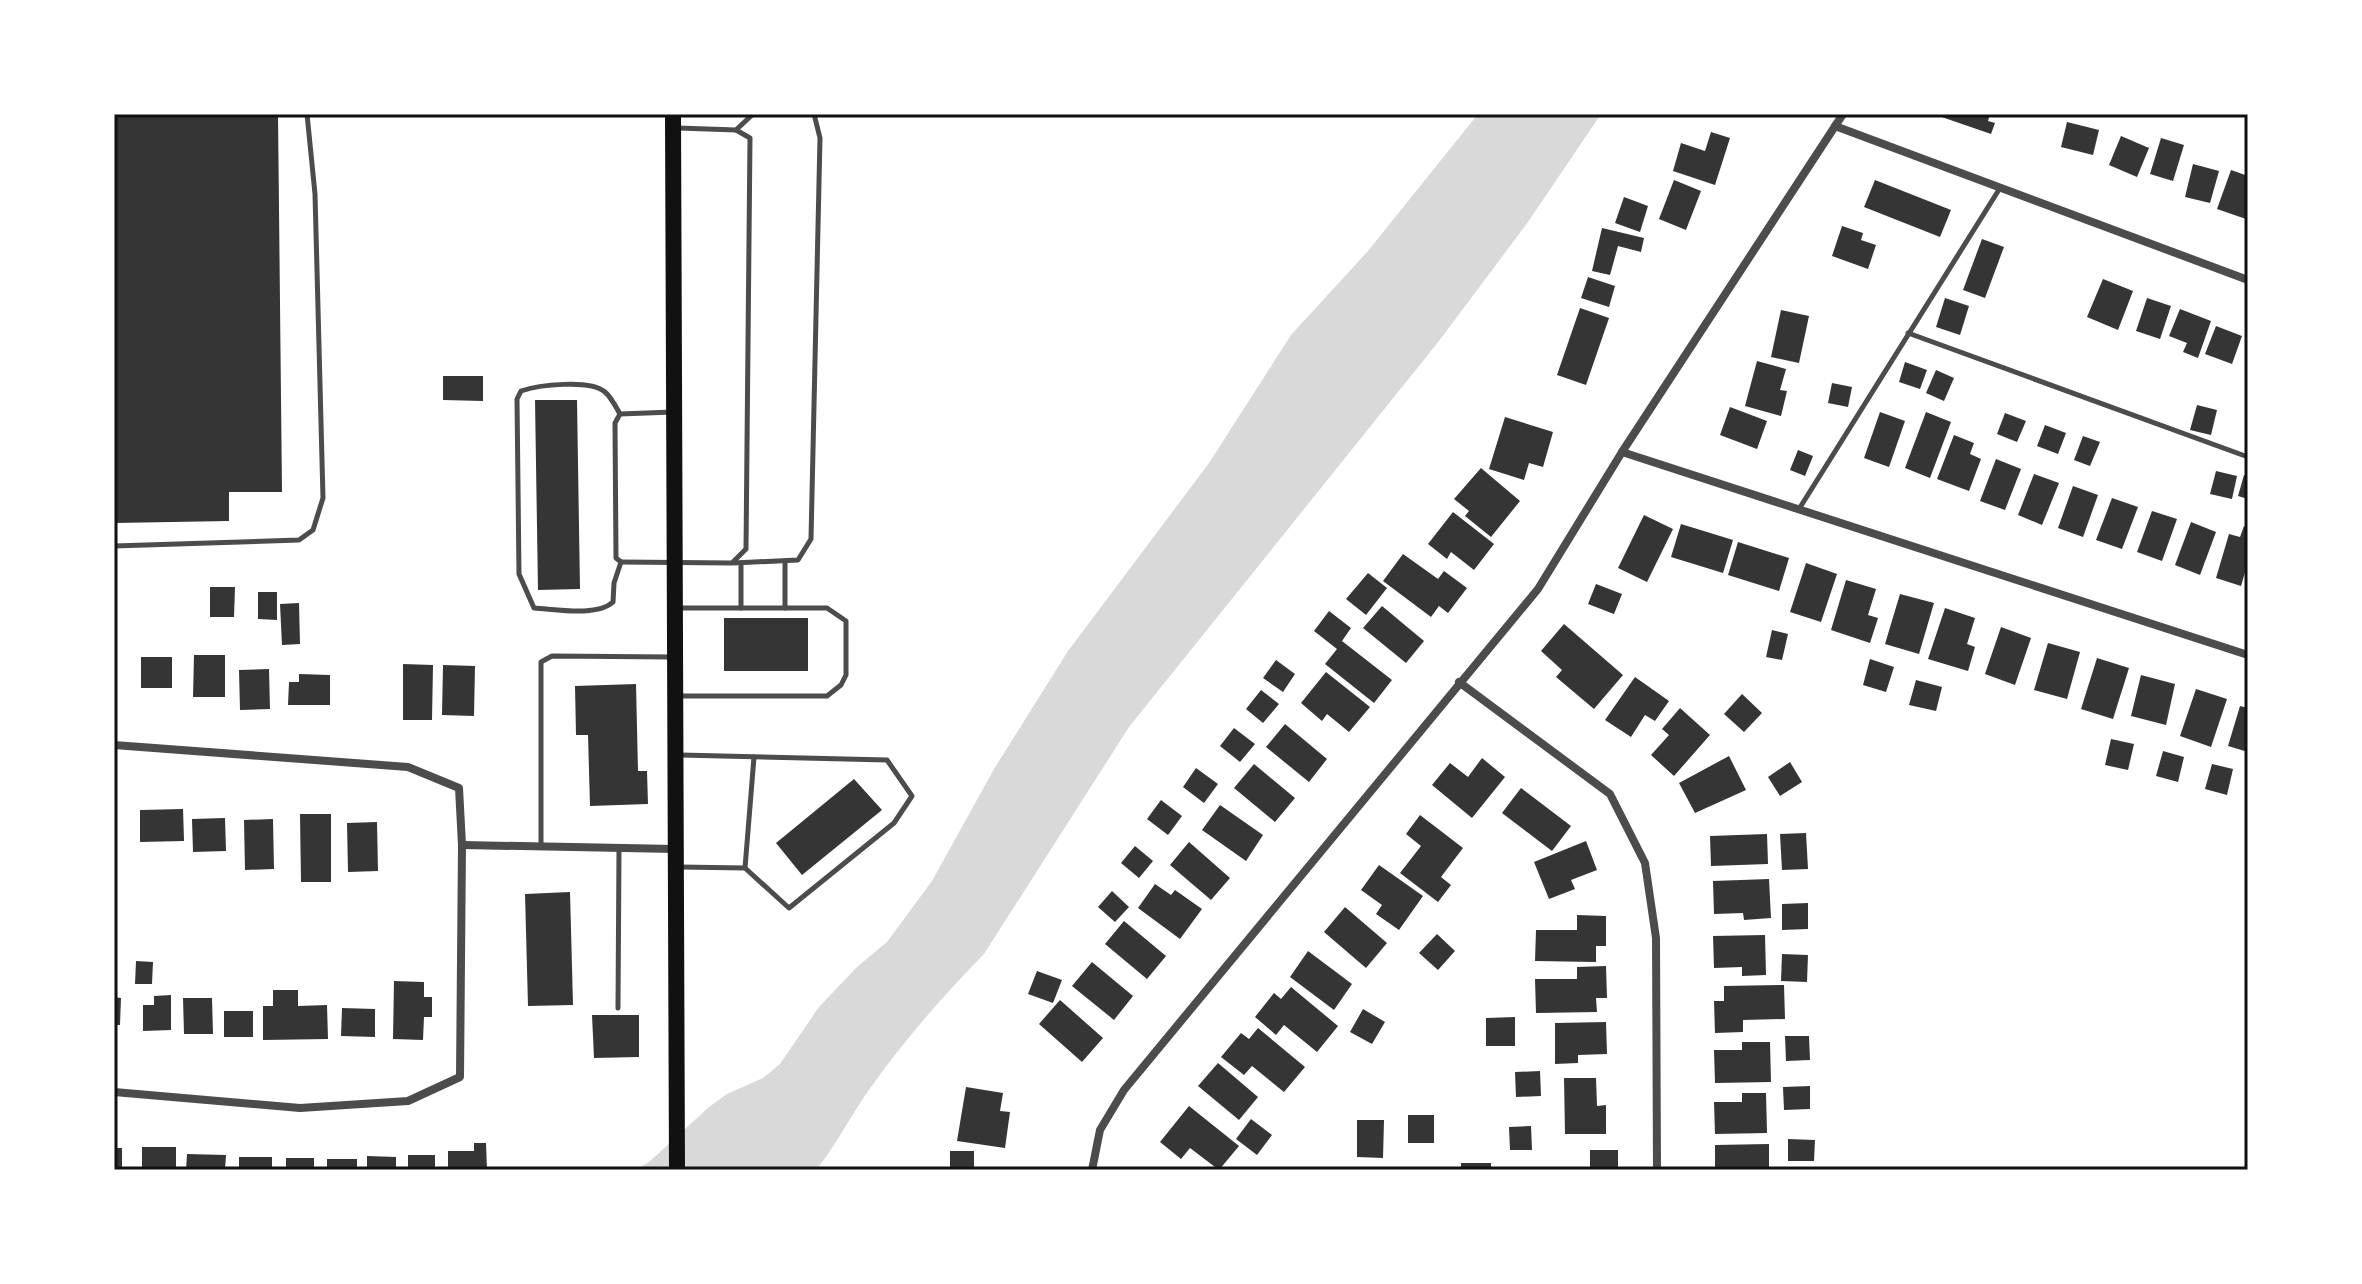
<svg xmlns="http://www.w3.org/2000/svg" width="2362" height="1284" viewBox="0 0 2362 1284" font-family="'Work Sans',sans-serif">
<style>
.water{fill:#d9d9d9}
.building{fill:#353535}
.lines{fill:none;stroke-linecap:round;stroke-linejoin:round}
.service{stroke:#4c4c4c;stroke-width:5}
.minor{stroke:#4c4c4c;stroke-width:8}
.primary{stroke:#111;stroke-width:16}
.neatline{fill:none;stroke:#111;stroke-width:3}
</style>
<rect width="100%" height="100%" fill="#fff"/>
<path class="water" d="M1478 114H1601L1528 222 1439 341 1129 727 984 954C941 998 899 1046 864 1097 848 1121 834 1148 816 1170H635L649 1162 709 1107 727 1094 763 1078 780 1064 819 1007 857 967 887 942 932 881 994 769 1068 651 1209 463 1291 335 1368 251Z"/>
<g class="building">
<polygon points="114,114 278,114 282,492 229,492 229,521 114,523"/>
<polygon points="1933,114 1990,114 1988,121 1995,123 1991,134"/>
<polygon points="2067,122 2099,130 2093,155 2061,147"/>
<polygon points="1711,132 1730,138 1715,185 1673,171 1681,143 1705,151"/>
<polygon points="2121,136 2149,148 2137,177 2109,165"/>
<polygon points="2161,138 2184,145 2173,181 2150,174"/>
<polygon points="2193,164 2219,171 2210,203 2185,197"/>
<polygon points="2231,170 2248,176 2246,219 2217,209"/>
<polygon points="1674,180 1701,191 1686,230 1659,219"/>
<polygon points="1875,180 1951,210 1940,237 1864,207"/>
<polygon points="1624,197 1648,206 1640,232 1615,223"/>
<polygon points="1842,226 1863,233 1861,240 1876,245 1868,269 1832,256"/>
<polygon points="1602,228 1644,238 1641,252 1618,246 1610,275 1592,271"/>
<polygon points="1982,239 2004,247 1985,298 1963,290"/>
<polygon points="1588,277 1615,286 1609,307 1581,298"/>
<polygon points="2103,279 2133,291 2118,330 2087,317"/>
<polygon points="1945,298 1969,306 1960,335 1936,327"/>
<polygon points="2147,298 2171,306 2160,339 2136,331"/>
<polygon points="1580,308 1609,318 1586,385 1557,375"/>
<polygon points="2180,309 2211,321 2198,358 2183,352 2187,343 2169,336"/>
<polygon points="1781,310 1809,316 1799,363 1771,357"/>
<polygon points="2216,326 2242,336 2232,364 2205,354"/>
<polygon points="1757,361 1786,369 1780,390 1787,391 1781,416 1745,406"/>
<polygon points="1905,362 1927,370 1920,389 1899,382"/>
<polygon points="1936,370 1954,378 1944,401 1926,393"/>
<polygon points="443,376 483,376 483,401 443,400"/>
<polygon points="1832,383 1852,387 1848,407 1828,403"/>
<polygon points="535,400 577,400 580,589 538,590"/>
<polygon points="2197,405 2217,410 2211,435 2190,430"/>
<polygon points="1730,407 1767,421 1757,449 1720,435"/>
<polygon points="1880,412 1905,421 1889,467 1864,458"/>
<polygon points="1926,412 1951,422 1930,478 1905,468"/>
<polygon points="2005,413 2026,421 2017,442 1997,434"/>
<polygon points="1505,417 1553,432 1543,467 1529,463 1524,480 1489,469"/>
<polygon points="2045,425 2066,433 2058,454 2037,446"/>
<polygon points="1954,435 1974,443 1970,454 1981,459 1969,491 1937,479"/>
<polygon points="2083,436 2100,442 2090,466 2074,460"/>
<polygon points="1798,450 1813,456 1805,476 1790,470"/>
<polygon points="1996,459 2021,469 2005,510 1980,501"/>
<polygon points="1481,468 1520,501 1491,537 1465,516 1469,511 1454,499"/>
<polygon points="2216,471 2237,476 2232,499 2210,494"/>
<polygon points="2034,474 2059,483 2042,525 2018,515"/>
<polygon points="2244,475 2248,476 2248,499 2238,496"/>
<polygon points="2073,486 2098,495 2083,537 2058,528"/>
<polygon points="2112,498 2138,507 2122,549 2096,540"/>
<polygon points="2152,511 2177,519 2162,561 2137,552"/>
<polygon points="1453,512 1494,544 1474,570 1451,552 1447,559 1428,544"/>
<polygon points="1644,515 1673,529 1647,582 1618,568"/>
<polygon points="2191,522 2216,532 2200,575 2175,565"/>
<polygon points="1681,524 1733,540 1723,573 1671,557"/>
<polygon points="2244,526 2248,527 2248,562 2241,586 2216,578 2229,534 2240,537"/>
<polygon points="1738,542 1789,558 1779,591 1728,575"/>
<polygon points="1403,554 1438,579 1444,571 1467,588 1448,613 1439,606 1431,617 1383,581"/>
<polygon points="1806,563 1837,574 1821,622 1790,612"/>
<polygon points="1368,573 1387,588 1366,615 1346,599"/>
<polygon points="1846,580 1876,589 1868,615 1878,618 1870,643 1831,630"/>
<polygon points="1596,584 1622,594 1614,614 1588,604"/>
<polygon points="210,587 235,587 234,617 210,617"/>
<polygon points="258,592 277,592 277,620 258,619"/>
<polygon points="1900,594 1934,603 1919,654 1885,644"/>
<polygon points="299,603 300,644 282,645 280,604"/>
<polygon points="1382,606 1424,641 1406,663 1363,628"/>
<polygon points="1945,608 1975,618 1967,644 1975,647 1968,671 1928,659"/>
<polygon points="1329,611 1351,628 1342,641 1392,680 1374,703 1325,664 1337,649 1314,631"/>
<rect x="724" y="618" width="84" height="53"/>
<polygon points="1564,624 1623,675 1594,709 1556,677 1562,670 1541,651"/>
<polygon points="2001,627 2031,638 2015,685 1985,674"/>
<polygon points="1772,630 1788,634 1782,660 1766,657"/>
<polygon points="2048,643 2080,652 2067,699 2034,690"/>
<polygon points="194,655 225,655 225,697 193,697"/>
<rect x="141" y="657" width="31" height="31"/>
<polygon points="2097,658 2129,668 2113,719 2081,709"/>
<polygon points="1870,659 1894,667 1886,692 1863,685"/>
<polygon points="1276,660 1295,674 1283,692 1263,678"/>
<polygon points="403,664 433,665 432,720 403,720"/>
<polygon points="443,665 475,666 474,716 442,715"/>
<polygon points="269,669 270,709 240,710 239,670"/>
<polygon points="1326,672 1370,707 1349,732 1327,714 1322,721 1301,703"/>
<polygon points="299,674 330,675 330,705 288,705 289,682 299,682"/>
<polygon points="2141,675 2175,684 2166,725 2131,716"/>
<polygon points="1635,677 1669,701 1655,721 1645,715 1631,737 1605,720"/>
<polygon points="1916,680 1942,687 1936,711 1909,705"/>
<polygon points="636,684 638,771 647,771 648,804 590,806 588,735 576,735 575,686"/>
<polygon points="2196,689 2227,699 2211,747 2180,736"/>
<polygon points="1261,690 1279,704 1263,723 1246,709"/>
<polygon points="1742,694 1762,713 1744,732 1724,714"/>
<polygon points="2240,706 2248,708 2248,752 2228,746"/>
<polygon points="1680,708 1710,735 1674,776 1651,755 1669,735 1662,729"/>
<polygon points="1285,724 1327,759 1309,782 1266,747"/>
<polygon points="1234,728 1255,744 1240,762 1220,746"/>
<polygon points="2111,739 2134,744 2128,770 2105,765"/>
<polygon points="2163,751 2184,757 2178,782 2156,776"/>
<polygon points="1729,756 1746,790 1695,813 1679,783"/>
<polygon points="1482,758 1505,777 1472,818 1432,785 1450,763 1468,777"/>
<polygon points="1790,762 1802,782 1780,796 1768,777"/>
<polygon points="1254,764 1295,798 1275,822 1234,788"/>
<polygon points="2212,764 2233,769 2227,795 2205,789"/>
<polygon points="1196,768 1218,784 1204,803 1183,787"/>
<polygon points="854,779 882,810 802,875 776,843"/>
<polygon points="1521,788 1571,826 1552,851 1502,813"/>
<polygon points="1161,800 1182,816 1168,835 1147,819"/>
<polygon points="1220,805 1263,835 1246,861 1202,830"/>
<polygon points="183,809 184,841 140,842 140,810"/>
<polygon points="300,814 331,814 331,882 301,882"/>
<polygon points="1420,815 1463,848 1441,877 1451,885 1438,902 1400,873 1421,846 1406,834"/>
<polygon points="225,818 226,851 193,852 192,819"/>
<polygon points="273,819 274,869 245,870 244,820"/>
<polygon points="377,822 378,871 348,872 347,823"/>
<polygon points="1806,833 1808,869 1782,870 1780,834"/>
<polygon points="1767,834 1768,864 1711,866 1710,836"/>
<polygon points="1586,841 1597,870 1571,880 1575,889 1549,899 1534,862"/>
<polygon points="1189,842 1230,878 1211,900 1170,865"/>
<polygon points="1135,846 1153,861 1139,878 1121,863"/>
<polygon points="1379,865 1423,896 1399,930 1376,914 1382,905 1361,890"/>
<polygon points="1769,879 1771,918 1744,920 1743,913 1714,914 1713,881"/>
<polygon points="1155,884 1171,895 1175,890 1202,909 1180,939 1138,908"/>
<polygon points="1112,891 1129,907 1115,922 1098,907"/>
<polygon points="570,892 573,1005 528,1006 525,894"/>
<polygon points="1808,903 1808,929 1782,930 1782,904"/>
<polygon points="1345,907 1387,943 1366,968 1324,932"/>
<polygon points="1577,915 1606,916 1606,946 1596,946 1596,962 1535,961 1536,930 1577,930"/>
<polygon points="1124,921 1166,956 1147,979 1105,944"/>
<polygon points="1437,934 1455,951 1438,970 1419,953"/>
<polygon points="1765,935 1766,975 1742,976 1742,967 1714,968 1713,936"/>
<polygon points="1308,951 1352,984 1334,1010 1290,977"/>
<polygon points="1782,954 1808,955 1807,982 1781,981"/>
<polygon points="136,961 153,962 152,984 135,984"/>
<polygon points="1092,962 1133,996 1114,1020 1072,986"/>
<polygon points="1606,966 1607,998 1596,998 1597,1012 1536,1013 1535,979 1577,979 1577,967"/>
<polygon points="1037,971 1062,980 1053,1003 1028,994"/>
<polygon points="394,981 424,982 424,997 432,997 432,1017 424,1017 423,1040 393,1039"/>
<polygon points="1784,985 1785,1019 1743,1020 1743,1032 1715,1033 1714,1001 1724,1001 1724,986"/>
<polygon points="1291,987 1338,1026 1317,1052 1284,1025 1276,1035 1255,1017 1274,993 1281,999"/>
<polygon points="273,990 298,990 298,1006 327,1005 328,1039 263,1040 263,1006 273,1006"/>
<polygon points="171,995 171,1030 143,1031 143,1005 154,1005 154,996"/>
<polygon points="114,997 121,998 120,1025 114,1025"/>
<polygon points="183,998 212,998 213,1034 184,1034"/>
<polygon points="1060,1000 1103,1038 1082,1062 1039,1024"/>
<polygon points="342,1008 375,1009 375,1037 341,1036"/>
<polygon points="1363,1009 1385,1022 1372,1044 1350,1032"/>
<rect x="224" y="1011" width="29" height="26"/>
<polygon points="592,1015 639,1015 639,1057 594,1058"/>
<polygon points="1515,1017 1515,1046 1486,1046 1486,1018"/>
<polygon points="1606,1022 1607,1054 1578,1055 1578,1063 1555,1064 1555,1023"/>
<polygon points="1258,1028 1305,1067 1284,1092 1252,1066 1244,1075 1221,1057 1241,1033 1249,1039"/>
<polygon points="1785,1036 1809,1036 1810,1060 1786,1061"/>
<polygon points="1742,1042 1770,1042 1771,1082 1715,1083 1714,1050 1742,1050"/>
<polygon points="1218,1063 1258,1097 1239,1120 1198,1086"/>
<polygon points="1540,1071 1541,1096 1516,1097 1515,1072"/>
<polygon points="1564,1078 1596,1078 1597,1106 1606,1105 1606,1134 1565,1134"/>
<polygon points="1810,1086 1810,1109 1784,1110 1783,1087"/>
<polygon points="966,1087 1003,1093 1000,1111 1010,1112 1005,1148 957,1141"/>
<polygon points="1742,1093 1766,1093 1767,1133 1715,1134 1714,1102 1742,1102"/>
<polygon points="1189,1106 1239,1146 1219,1170 1190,1148 1181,1159 1160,1142"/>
<rect x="1408" y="1115" width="26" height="28"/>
<polygon points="1251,1119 1272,1135 1257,1155 1236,1139"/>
<polygon points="1357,1120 1384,1120 1383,1158 1357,1157"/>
<polygon points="1531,1126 1532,1150 1510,1150 1509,1127"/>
<polygon points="1788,1139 1815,1140 1814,1161 1788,1161"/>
<polygon points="474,1143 486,1143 487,1170 448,1170 448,1151 474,1151"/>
<polygon points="1769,1144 1769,1170 1715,1170 1715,1145"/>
<rect x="142" y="1147" width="34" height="23"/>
<rect x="114" y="1148" width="8" height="22"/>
<rect x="1590" y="1150" width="28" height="20"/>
<rect x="950" y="1151" width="24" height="19"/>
<polygon points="187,1154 226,1155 225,1170 186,1170"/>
<rect x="408" y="1155" width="27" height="15"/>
<polygon points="367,1156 396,1157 396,1170 367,1170"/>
<rect x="239" y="1157" width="33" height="13"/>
<rect x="286" y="1158" width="28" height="12"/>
<rect x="327" y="1159" width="30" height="11"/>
<rect x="1461" y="1163" width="30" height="7"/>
</g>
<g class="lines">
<g class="service">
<polyline points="736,130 753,114"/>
<polyline points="1908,333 2248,457"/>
<path d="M620 414C616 407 611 397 605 392 590 379 538 385 521 391L517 399 519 574 534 608C555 609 597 617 613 602L614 583 621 562"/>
<polyline points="1799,509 2000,188"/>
<polyline points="114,546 299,540 313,530 323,498 315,194 307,114"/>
<polyline points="785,561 785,608"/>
<polyline points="621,562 732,563 746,549 750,138 736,130 678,128"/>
<polyline points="621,562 616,558 615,423 620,414 673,412"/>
<polyline points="734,563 798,560 811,539 820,138 814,114"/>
<polyline points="741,563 741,608"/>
<polyline points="678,608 827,608 846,621 846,675 841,685 827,696 680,696"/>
<polyline points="680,755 887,760 912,796 894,823 789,908 745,868 680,867"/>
<polyline points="541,846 541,662 552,656 671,657"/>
<polyline points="745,868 754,757"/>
<polyline points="618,1008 619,849"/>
</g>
<g class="minor">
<polyline points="1835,126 2248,280"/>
<polyline points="1622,452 2248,655"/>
<polyline points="1459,682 1610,794 1645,863 1656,938 1657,1170"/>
<polyline points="114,745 408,767 459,788 462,845 460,1077 408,1101 300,1108 114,1092"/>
<polyline points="462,845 675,849"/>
<polyline points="1092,1170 1100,1130 1124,1090 1538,589 1622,452 1843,114"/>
</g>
<polyline class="primary" points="673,114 677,1170"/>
</g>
<rect width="2362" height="1284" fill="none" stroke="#ffffff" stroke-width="232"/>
<rect x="116" y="116" width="2130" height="1052" class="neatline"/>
</svg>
